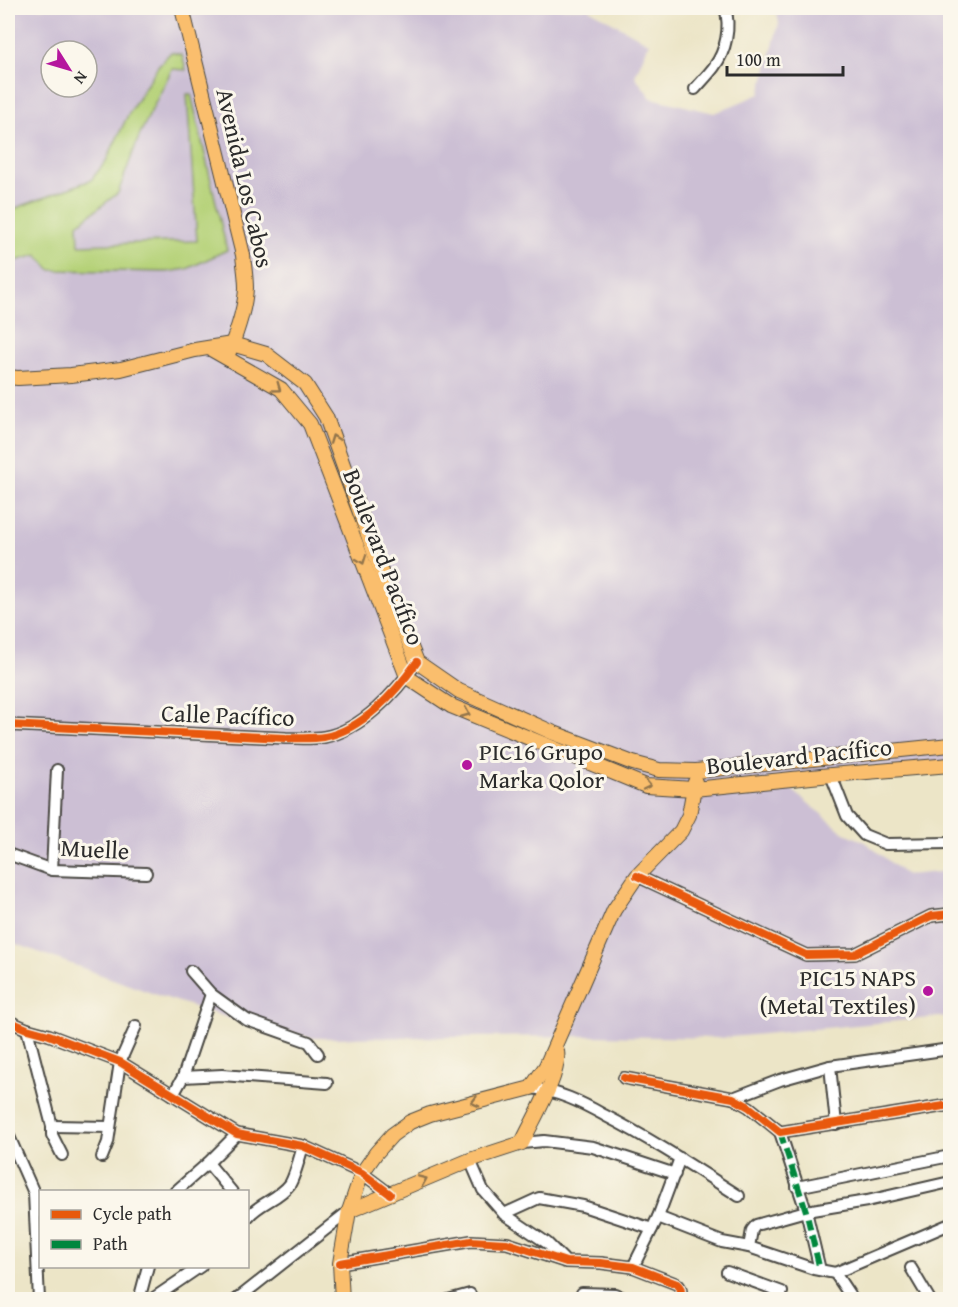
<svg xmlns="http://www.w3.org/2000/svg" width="958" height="1307" viewBox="0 0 958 1307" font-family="'Gentium Book Plus',serif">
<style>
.industrial{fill:#ccbfd4;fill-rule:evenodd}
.grass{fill:#b5d278;stroke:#707e52;stroke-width:1.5}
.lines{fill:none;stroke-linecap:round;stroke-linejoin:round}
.minor-casing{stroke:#484742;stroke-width:14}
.major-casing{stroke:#484742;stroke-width:16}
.minor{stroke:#fff;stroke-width:10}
.major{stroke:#fabe6d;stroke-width:14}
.quiet{stroke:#00873e;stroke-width:6;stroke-dasharray:12 6;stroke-linecap:butt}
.cycleway-casing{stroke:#fbf7ec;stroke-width:11}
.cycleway{stroke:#e8590c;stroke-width:8}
.oneway{stroke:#92744c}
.poi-dot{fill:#b5179e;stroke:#fbf7ec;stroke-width:2}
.labels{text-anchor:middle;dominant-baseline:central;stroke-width:6;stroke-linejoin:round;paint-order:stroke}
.street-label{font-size:24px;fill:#2b2b2b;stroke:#fbf7ec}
.poi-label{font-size:24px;fill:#2b2b2b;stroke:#fbf7ec;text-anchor:start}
</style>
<rect width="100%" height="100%" fill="#fbf7ec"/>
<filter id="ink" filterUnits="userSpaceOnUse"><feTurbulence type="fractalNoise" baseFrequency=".0167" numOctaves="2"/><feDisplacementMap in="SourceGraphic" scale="12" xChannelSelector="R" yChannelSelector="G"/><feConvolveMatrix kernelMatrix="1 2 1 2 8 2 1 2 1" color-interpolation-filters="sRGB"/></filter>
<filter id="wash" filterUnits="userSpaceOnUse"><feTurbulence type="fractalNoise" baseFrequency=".008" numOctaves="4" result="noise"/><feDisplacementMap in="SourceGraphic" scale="24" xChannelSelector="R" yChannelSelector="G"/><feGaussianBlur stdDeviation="1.35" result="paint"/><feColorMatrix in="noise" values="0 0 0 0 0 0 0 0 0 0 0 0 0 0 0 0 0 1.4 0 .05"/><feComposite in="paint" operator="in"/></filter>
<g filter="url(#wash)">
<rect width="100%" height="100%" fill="#ece5c7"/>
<path class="industrial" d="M8 8H587L649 43 635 76 651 98 714 113 760 94 779 23 776 8H950V770L784 783 843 832 865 842 906 875 950 871V1016L721 1038 594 1036 313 1038 229 1018 154 994 8 941ZM51 51H87V87H51Z"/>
<polygon class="grass" points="171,52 182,55 186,70 172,69 140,134 118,193 78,224 79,245 197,241 187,94 191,94 227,250 187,269 167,272 51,270 37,255 8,263 8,211 91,180 106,161 128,115 158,66"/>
</g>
<g filter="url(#ink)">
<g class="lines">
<defs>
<g id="minor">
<path d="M695 89C701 82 708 75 714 67 726 51 731 27 725 8"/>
<path d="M8 725 286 738C299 738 312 739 324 737 362 730 396 692 417 662"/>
<polyline points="831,775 847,816 864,835 886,844 950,843"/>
<polyline points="8,854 52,870 146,873"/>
<polyline points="52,870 57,770"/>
<polyline points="637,876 806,955 855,954 931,916 950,914"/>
<polyline points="191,971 211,994 247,1020 309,1042 318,1054"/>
<polyline points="8,1021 27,1029 49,1035 120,1062 237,1134 303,1146 362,1173 390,1194"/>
<polyline points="27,1029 52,1126 52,1135 62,1155"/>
<polyline points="830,1066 836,1124"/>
<polyline points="183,1077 222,1075 327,1083"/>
<polyline points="624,1078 733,1098 749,1107 780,1132 950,1105"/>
<path d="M531 1088C558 1091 581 1102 604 1115 651 1139 695 1168 739 1196"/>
<polyline points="173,1095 183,1077 211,994"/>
<polyline points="733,1098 780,1080 830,1066 950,1049"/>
<polyline points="52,1126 110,1127"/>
<polyline points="780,1132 806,1211 820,1270"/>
<polyline points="8,1134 34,1193 39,1300"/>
<polyline points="522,1143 544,1141 593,1147 675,1174"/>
<polyline points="102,1157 108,1142 120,1062 136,1026"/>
<polyline points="470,1160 483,1190 504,1214 547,1243 563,1259"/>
<polyline points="208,1163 232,1192"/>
<polyline points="797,1187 950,1156"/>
<polyline points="175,1192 208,1163 237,1134"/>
<polyline points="504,1214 539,1198 583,1206 652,1229"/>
<path d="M248 1217C259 1203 279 1199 290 1184 295 1176 300 1156 303 1146"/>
<polyline points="658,1217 722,1242 749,1247 814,1269 835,1273 950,1224"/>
<polyline points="749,1247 752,1230 756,1225 806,1211 867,1201 950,1182"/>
<path d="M340 1263 471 1241 507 1243 566 1262 601 1263 633 1267 677 1284C683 1289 681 1293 678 1300"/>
<polyline points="633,1267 658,1217 680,1158"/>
<polyline points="911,1268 930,1300"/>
<polyline points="727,1272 782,1292"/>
<polyline points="835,1273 853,1300"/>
<polyline points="582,1293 615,1294 628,1300"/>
<polyline points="139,1300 148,1266"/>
<polyline points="151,1300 201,1266"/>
<polyline points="236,1300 349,1211"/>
<polyline points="448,1300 470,1294"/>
</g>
<g id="major">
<path d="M182 8 243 255C244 266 246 277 246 288 245 310 237 332 229 352"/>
<polyline points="209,348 281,389 310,424 407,677 451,706 646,786 694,789 831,775 950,765"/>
<polyline points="8,377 18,378 71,375 121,369 195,350 232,344 266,354 305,384 326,417 388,591 417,662 459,691 554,733 633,763 659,770 696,771 950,745"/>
<path d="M349 1211 470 1160 522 1143C532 1121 561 1074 557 1051"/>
<polyline points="342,1300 340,1263 349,1211 362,1173 376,1153 392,1135 410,1122 430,1114 531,1088 546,1066 614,910 637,876 681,831 689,815 695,782"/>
</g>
</defs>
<use href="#minor" class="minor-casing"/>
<use href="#major" class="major-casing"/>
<use href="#minor" class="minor"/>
<use href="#major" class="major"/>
<polyline class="quiet" points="780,1132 806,1211 820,1270"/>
<defs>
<g id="cycleway">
<path d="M8 725 286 738C299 738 312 739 324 737 362 730 396 692 417 662"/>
<polyline points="637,876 806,955 855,954 931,916 950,914"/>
<polyline points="8,1021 27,1029 49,1035 120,1062 237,1134 303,1146 362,1173 390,1194"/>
<polyline points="624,1078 733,1098 749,1107 780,1132 950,1105"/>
<path d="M340 1263 471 1241 507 1243 566 1262 601 1263 633 1267 677 1284C683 1289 681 1293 678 1300"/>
</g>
</defs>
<use href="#cycleway" class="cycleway-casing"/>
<use href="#cycleway" class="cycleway"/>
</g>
<defs><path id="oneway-chevron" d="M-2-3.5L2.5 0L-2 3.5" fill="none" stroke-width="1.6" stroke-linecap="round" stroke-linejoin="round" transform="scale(1.5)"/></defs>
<g class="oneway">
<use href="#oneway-chevron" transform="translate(277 388) rotate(36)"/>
<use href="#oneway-chevron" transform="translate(334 439) rotate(-110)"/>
<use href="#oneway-chevron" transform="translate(362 560) rotate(69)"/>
<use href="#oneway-chevron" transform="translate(466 713) rotate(23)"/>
<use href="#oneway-chevron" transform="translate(647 785) rotate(12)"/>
<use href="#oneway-chevron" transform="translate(475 1102) rotate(165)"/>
<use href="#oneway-chevron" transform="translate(423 1180) rotate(-23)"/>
</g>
</g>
<g class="poi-dot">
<circle cx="467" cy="765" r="6"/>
<circle cx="928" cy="991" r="6"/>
</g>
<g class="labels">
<g class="street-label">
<text transform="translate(245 178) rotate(77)">Avenida Los Cabos</text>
<text transform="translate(384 557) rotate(69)">Boulevard Pacífico</text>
<text transform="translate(228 715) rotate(2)">Calle Pacífico</text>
<text transform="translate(799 756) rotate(-6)">Boulevard Pacífico</text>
<text transform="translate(95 849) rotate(3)">Muelle</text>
</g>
<g class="poi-label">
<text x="479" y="751">PIC16 Grupo<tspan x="479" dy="28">Marka Qolor</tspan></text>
<text x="916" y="977" text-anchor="end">PIC15 NAPS<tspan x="916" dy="28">(Metal Textiles)</tspan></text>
</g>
</g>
<rect width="958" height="1307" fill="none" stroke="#fbf7ec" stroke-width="30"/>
<rect x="39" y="1190" width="210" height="78" fill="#fbf7ec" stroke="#a8a59f" stroke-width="1.5"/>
<rect x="51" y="1210" width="30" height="9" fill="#e8590c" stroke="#a8a59f" stroke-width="1.5"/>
<text x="93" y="1220" font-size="18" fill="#2b2b2b">Cycle path</text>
<rect x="51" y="1240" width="30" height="9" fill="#00873e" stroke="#a8a59f" stroke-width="1.5"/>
<text x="93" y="1250" font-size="18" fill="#2b2b2b">Path</text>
<g transform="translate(69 69) rotate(127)"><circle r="28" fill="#fbf7ec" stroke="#a8a59f" stroke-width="1.5"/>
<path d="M0-4.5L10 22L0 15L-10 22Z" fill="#b5179e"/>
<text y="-9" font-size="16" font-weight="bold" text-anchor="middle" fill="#2b2b2b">N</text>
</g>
<path d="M727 66v9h116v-9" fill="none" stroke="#2b2b2b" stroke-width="3"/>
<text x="736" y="66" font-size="18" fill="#2b2b2b" stroke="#fbf7ec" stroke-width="4.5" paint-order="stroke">100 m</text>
</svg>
